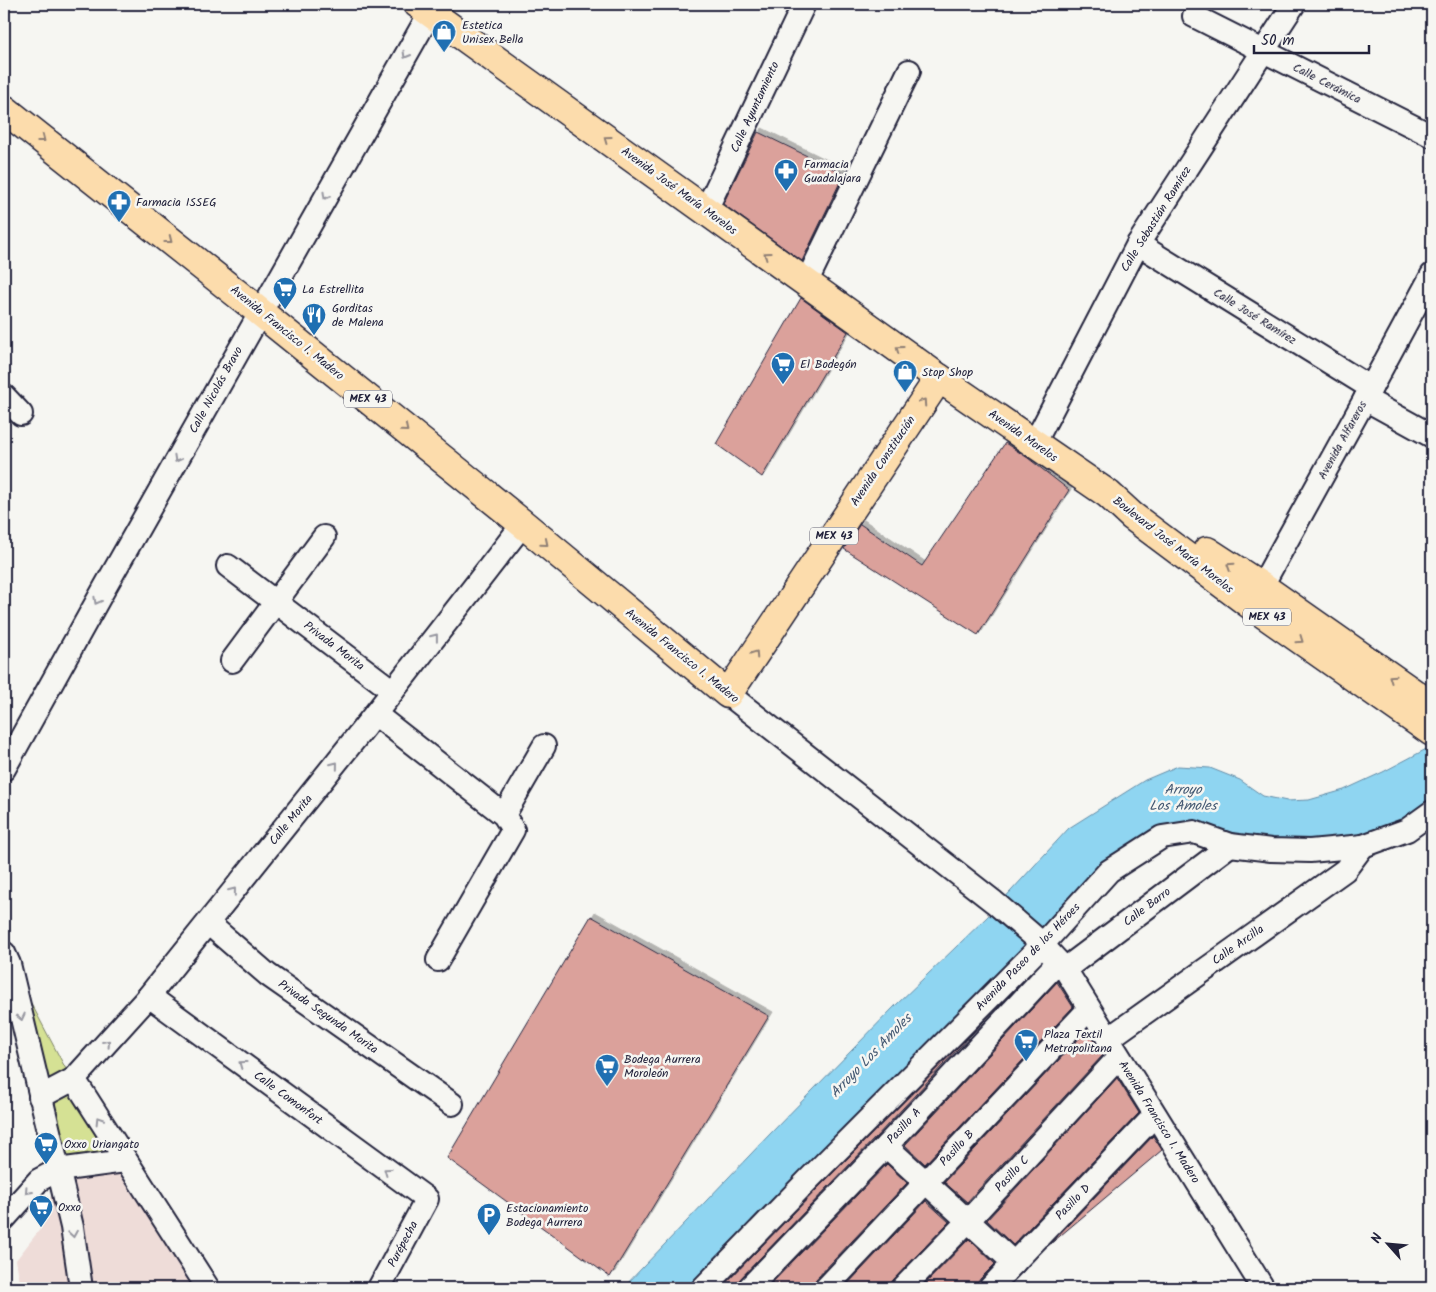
<svg xmlns="http://www.w3.org/2000/svg" width="1436" height="1292" viewBox="0 0 1436 1292" font-family="Kalam,sans-serif">
<style>
.built{fill:#eedcd8}
.green{fill:#d5e194;stroke:#7c8268}
.water{fill:#8fd5f1;stroke:#638da8}
.building{fill:#dba19b;stroke:#22223b;filter:url(#shadow)}
.lines{fill:none;stroke-linecap:round;stroke-linejoin:round}
.minor-casing{stroke:#22223b;stroke-width:26}
.major-casing{stroke:#22223b;stroke-width:31}
.minor{stroke:#f6f6f2;stroke-width:22}
.major{stroke:#fcdcac;stroke-width:28}
.oneway{stroke:#9797a0}
.oneway2{stroke:#8f7f74}
.labels{text-anchor:middle;dominant-baseline:central;stroke-width:5;stroke-linejoin:round;paint-order:stroke}
.shield{fill:#f6f6f2;stroke:#626272;stroke-width:1}
.shield-label{font-size:11px;font-weight:bold;fill:#22223b}
.poi-label{font-size:12px;fill:#22223b;stroke:#f6f6f2;text-anchor:start}
.street-label{font-size:12px;fill:#22223b;stroke:#f6f6f2}
.water-label{font-size:14px;font-style:italic;fill:#435872;stroke:#f6f6f2}
</style>
<defs>
<filter id="shadow"><feDropShadow dx="4" dy="-4" stdDeviation="0" flood-color="#0004"/></filter>
</defs>
<rect width="100%" height="100%" fill="#f6f6f2"/>
<filter id="ink" filterUnits="userSpaceOnUse"><feTurbulence type="fractalNoise" baseFrequency=".02" numOctaves="2"/><feDisplacementMap in="SourceGraphic" scale="10" xChannelSelector="R" yChannelSelector="G"/><feConvolveMatrix kernelMatrix="1 2 1 2 8 2 1 2 1" color-interpolation-filters="sRGB"/></filter>
<g filter="url(#ink)">
<polygon class="built" points="125,1163 201,1288 21,1288 16,1260 41,1228 59,1170"/>
<polygon class="green" points="31,1003 68,1073 105,1157 65,1165"/>
<polygon class="water" points="1432,746 1432,810 1408,827 1312,848 1195,829 1104,867 1053,916 700,1288 623,1288 770,1134 895,1006 988,916 1069,828 1145,780 1178,766 1210,768 1240,780 1263,796 1287,801 1309,800 1344,790 1383,772"/>
<g class="building">
<polygon points="758,132 844,174 802,261 723,204"/>
<polygon points="801,298 848,332 762,477 716,444"/>
<polygon points="1005,443 1028,458 1069,490 978,635 844,549 860,524 922,566"/>
<polygon points="591,916 769,1016 610,1277 447,1158"/>
<polygon points="1057,982 1073,1007 925,1164 905,1145"/>
<polygon points="985,1020 876,1137 740,1279 736,1284 736,1288 721,1288 817,1189"/>
<polygon points="1087,1030 1103,1055 967,1202 944,1182"/>
<polygon points="1117,1078 1139,1113 1013,1245 987,1220"/>
<polygon points="1153,1136 1162,1150 1048,1246"/>
<polygon points="887,1164 907,1183 816,1279 813,1285 813,1288 767,1288"/>
<polygon points="926,1201 949,1222 894,1279 890,1284 890,1288 844,1288"/>
<polygon points="969,1239 995,1264 980,1279 977,1284 977,1288 921,1288"/>
</g>
<g class="lines">
<defs>
<g id="minor">
<polyline points="1194,16 1432,136"/>
<polyline points="706,210 804,4"/>
<polyline points="1138,244 1371,388"/>
<polyline points="806,283 909,71"/>
<polyline points="4,396 21,414"/>
<polyline points="1365,399 1432,436"/>
<polyline points="1034,444 1138,244 1294,4"/>
<polyline points="228,566 393,691"/>
<polyline points="1254,600 1365,399 1432,275"/>
<polyline points="232,661 324,537"/>
<polyline points="728,694 994,902 1037,939 1065,969 1263,1288"/>
<polyline points="375,714 504,815 513,830 438,960"/>
<polyline points="4,769 104,589 435,4"/>
<polyline points="504,815 544,746"/>
<polyline points="208,923 268,975 452,1104"/>
<polyline points="4,953 9,964 72,1227 81,1288"/>
<polyline points="1065,969 1230,845"/>
<polyline points="149,996 427,1199 379,1288"/>
<polyline points="1108,1039 1345,870 1363,846"/>
<polyline points="74,1079 208,1288"/>
<polyline points="40,1097 74,1079 149,996 375,714 523,524"/>
<polyline points="886,1146 1014,1263"/>
<polyline points="4,1219 39,1180 58,1170 125,1161"/>
<polyline points="703,1288 808,1180 1042,945 1109,871 1162,837 1194,832 1230,845 1271,850 1310,851 1363,846 1407,830 1432,812"/>
<polyline points="749,1288 886,1146 1058,962"/>
<polyline points="826,1288 1089,1009"/>
<polyline points="903,1288 968,1221 1119,1057"/>
<polyline points="990,1288 1155,1115"/>
</g>
<g id="major">
<polyline points="418,4 939,378 1108,494 1132,516 1251,605 1432,732"/>
<polyline points="4,109 260,312 523,524 728,694 939,378"/>
<polyline points="1207,551 1261,586 1432,706"/>
</g>
</defs>
<use href="#minor" class="minor-casing"/>
<use href="#major" class="major-casing"/>
<use href="#minor" class="minor"/>
<use href="#major" class="major"/>
</g>
<defs><path id="oneway-chevron" d="M-2-3.5L2.5 0L-2 3.5" fill="none" stroke-width="1.6" stroke-linecap="round" stroke-linejoin="round" transform="scale(1.25)"/></defs>
<g class="oneway">
<use href="#oneway-chevron" transform="translate(406 55) rotate(120)"/>
<use href="#oneway-chevron" transform="translate(326 196) rotate(120)"/>
<use href="#oneway-chevron" transform="translate(177 459) rotate(119)"/>
<use href="#oneway-chevron" transform="translate(97 601) rotate(119)"/>
<use href="#oneway-chevron" transform="translate(435 637) rotate(-52)"/>
<use href="#oneway-chevron" transform="translate(335 765) rotate(-51)"/>
<use href="#oneway-chevron" transform="translate(233 891) rotate(-51)"/>
<use href="#oneway-chevron" transform="translate(21 1017) rotate(77)"/>
<use href="#oneway-chevron" transform="translate(107 1043) rotate(-48)"/>
<use href="#oneway-chevron" transform="translate(242 1064) rotate(-144)"/>
<use href="#oneway-chevron" transform="translate(99 1120) rotate(-122)"/>
<use href="#oneway-chevron" transform="translate(387 1171) rotate(-144)"/>
<use href="#oneway-chevron" transform="translate(28 1191) rotate(132)"/>
<use href="#oneway-chevron" transform="translate(73 1234) rotate(81)"/>
</g>
<g class="oneway2">
<use href="#oneway-chevron" transform="translate(42 139) rotate(38)"/>
<use href="#oneway-chevron" transform="translate(607 139) rotate(-144)"/>
<use href="#oneway-chevron" transform="translate(169 240) rotate(38)"/>
<use href="#oneway-chevron" transform="translate(767 255) rotate(-144)"/>
<use href="#oneway-chevron" transform="translate(899 349) rotate(-144)"/>
<use href="#oneway-chevron" transform="translate(923 402) rotate(-56)"/>
<use href="#oneway-chevron" transform="translate(405 429) rotate(39)"/>
<use href="#oneway-chevron" transform="translate(545 543) rotate(40)"/>
<use href="#oneway-chevron" transform="translate(1230 566) rotate(-147)"/>
<use href="#oneway-chevron" transform="translate(1300 640) rotate(35)"/>
<use href="#oneway-chevron" transform="translate(755 654) rotate(-56)"/>
<use href="#oneway-chevron" transform="translate(1392 678) rotate(-145)"/>
</g>
</g>
<defs>
<symbol id="shop-pin" viewBox="-11 -11 22 30"><path d="M0 17L-7.5 6A9.5 9.5 0 1 1 7.5 6Z" fill="#1f6fb2" stroke="#f6f6f2"/><path d="M-5-2.5h2.3a2.7 3.5 0 0 1 5.4 0H5L5.5 6h-11ZM-1.5-2.5h3a1.5 2.3 0 0 0-3 0Z" fill="#fff"/></symbol>
<symbol id="pharmacy-pin" viewBox="-11 -11 22 30"><path d="M0 17L-7.5 6A9.5 9.5 0 1 1 7.5 6Z" fill="#1f6fb2" stroke="#f6f6f2"/><path d="M-2-6h4v4h4v4h-4v4h-4v-4h-4v-4h4Z" fill="#fff"/></symbol>
<symbol id="supermarket-pin" viewBox="-11 -11 22 30"><path d="M0 17L-7.5 6A9.5 9.5 0 1 1 7.5 6Z" fill="#1f6fb2" stroke="#f6f6f2"/><path d="M-6-5.5h2.5l.6 2H6L4.5 2H-2.5L-4.4-4H-6ZM-1.5 3.2a1.3 1.3 0 1 0 .1 0ZM3 3.2a1.3 1.3 0 1 0 .1 0Z" fill="#fff"/></symbol>
<symbol id="restaurant-pin" viewBox="-11 -11 22 30"><path d="M0 17L-7.5 6A9.5 9.5 0 1 1 7.5 6Z" fill="#1f6fb2" stroke="#f6f6f2"/><path d="M-5-6h1v4h1v-4h1v4h1v-4h1v5L-1.5 .5V6h-2V.5L-5-1ZM5-6V6H3V1.5H1.5Q1.5-4 5-6Z" fill="#fff"/></symbol>
<symbol id="parking-pin" viewBox="-11 -11 22 30"><path d="M0 17L-7.5 6A9.5 9.5 0 1 1 7.5 6Z" fill="#1f6fb2" stroke="#f6f6f2"/><path d="M-3.5-5.5H1a3.5 3.5 0 0 1 0 7H-1V5.5H-3.5ZM-1-3.4V-.6H.8a1.4 1.4 0 0 0 0-2.8Z" fill="#fff"/></symbol>
</defs>
<g fill-rule="evenodd">
<use href="#shop-pin" x="430" y="18" width="28" height="38"/>
<use href="#pharmacy-pin" x="772" y="157" width="28" height="38"/>
<use href="#pharmacy-pin" x="105" y="188" width="28" height="38"/>
<use href="#supermarket-pin" x="271" y="275" width="28" height="38"/>
<use href="#restaurant-pin" x="300" y="301" width="28" height="38"/>
<use href="#supermarket-pin" x="769" y="350" width="28" height="38"/>
<use href="#shop-pin" x="891" y="358" width="28" height="38"/>
<use href="#supermarket-pin" x="1012" y="1027" width="28" height="38"/>
<use href="#supermarket-pin" x="593" y="1052" width="28" height="38"/>
<use href="#supermarket-pin" x="32" y="1130" width="28" height="38"/>
<use href="#supermarket-pin" x="27" y="1193" width="28" height="38"/>
<use href="#parking-pin" x="475" y="1201" width="28" height="38"/>
</g>
<g class="labels">
<g class="shield">
<rect x="344" y="390.5" width="48" height="17" rx="4"/>
<rect x="810" y="527.5" width="48" height="17" rx="4"/>
<rect x="1243" y="608.5" width="48" height="17" rx="4"/>
</g>
<g class="shield-label">
<text x="368" y="399">MEX 43</text>
<text x="834" y="536">MEX 43</text>
<text x="1267" y="617">MEX 43</text>
</g>
<g class="poi-label">
<text x="462" y="25">Estetica<tspan x="462" dy="14">Unisex Bella</tspan></text>
<text x="804" y="164">Farmacia<tspan x="804" dy="14">Guadalajara</tspan></text>
<text x="136" y="202">Farmacia ISSEG</text>
<text x="302" y="289">La Estrellita</text>
<text x="332" y="308">Gorditas<tspan x="332" dy="14">de Malena</tspan></text>
<text x="800" y="364">El Bodegón</text>
<text x="922" y="372">Stop Shop</text>
<text x="1044" y="1034">Plaza Textil<tspan x="1044" dy="14">Metropolitana</tspan></text>
<text x="624" y="1059">Bodega Aurrera<tspan x="624" dy="14">Moroleón</tspan></text>
<text x="64" y="1144">Oxxo Uriangato</text>
<text x="58" y="1207">Oxxo</text>
<text x="506" y="1208">Estacionamiento<tspan x="506" dy="14">Bodega Aurrera</tspan></text>
</g>
<g class="street-label">
<text transform="translate(1327 83) rotate(27)">Calle Cerámica</text>
<text transform="translate(755 107) rotate(-65)">Calle Ayuntamiento</text>
<text transform="translate(679 191) rotate(36)">Avenida José María Morelos</text>
<text transform="translate(1156 219) rotate(-58)">Calle Sebastián Ramírez</text>
<text transform="translate(1255 316) rotate(32)">Calle José Ramírez</text>
<text transform="translate(287 333) rotate(39)">Avenida Francisco I. Madero</text>
<text transform="translate(216 390) rotate(-61)">Calle Nicolás Bravo</text>
<text transform="translate(1023 436) rotate(35)">Avenida Morelos</text>
<text transform="translate(1342 440) rotate(-61)">Avenida Alfareros</text>
<text transform="translate(883 461) rotate(-56)">Avenida Constitución</text>
<text transform="translate(1173 545) rotate(38)">Boulevard José María Morelos</text>
<text transform="translate(334 646) rotate(37)">Privada Morita</text>
<text transform="translate(682 656) rotate(39)">Avenida Francisco I. Madero</text>
<text transform="translate(291 820) rotate(-51)">Calle Morita</text>
<text transform="translate(1147 907) rotate(-37)">Calle Barro</text>
<text transform="translate(1238 945) rotate(-35)">Calle Arcilla</text>
<text transform="translate(1028 957) rotate(-46)">Avenida Paseo de los Héroes</text>
<text transform="translate(328 1017) rotate(35)">Privada Segunda Morita</text>
<text transform="translate(288 1098) rotate(36)">Calle Comonfort</text>
<text transform="translate(1159 1122) rotate(58)">Avenida Francisco I. Madero</text>
<text transform="translate(904 1126) rotate(-47)">Pasillo A</text>
<text transform="translate(957 1148) rotate(-47)">Pasillo B</text>
<text transform="translate(1012 1174) rotate(-47)">Pasillo C</text>
<text transform="translate(1073 1202) rotate(-46)">Pasillo D</text>
<text transform="translate(403 1244) rotate(-62)">Purépecha</text>
</g>
<g class="water-label">
<text x="1183" y="790">Arroyo<tspan x="1183" dy="16">Los Amoles</tspan></text>
<text transform="translate(871 1056) rotate(-46)">Arroyo Los Amoles</text>
</g>
</g>
<rect width="1436" height="1292" fill="none" stroke="#f6f6f2" stroke-width="20"/>
<rect x="10" y="10" width="1416" height="1272" fill="none" stroke="#22223b" stroke-width="2" filter="url(#ink)"/>
<g transform="translate(1388 1244) rotate(297)" stroke="#f6f6f2" stroke-width="4" paint-order="stroke">
<path d="M0-4L9 19L0 12L-9 19Z" fill="#22223b"/>
<text y="-8" font-size="14" font-weight="bold" text-anchor="middle" fill="#22223b">N</text>
</g>
<path d="M1254 45v8h115v-8" fill="none" stroke="#22223b" stroke-width="2.5"/>
<text x="1261" y="45" font-size="15" fill="#22223b" stroke="#f6f6f2" stroke-width="4" paint-order="stroke">50 m</text>
</svg>
